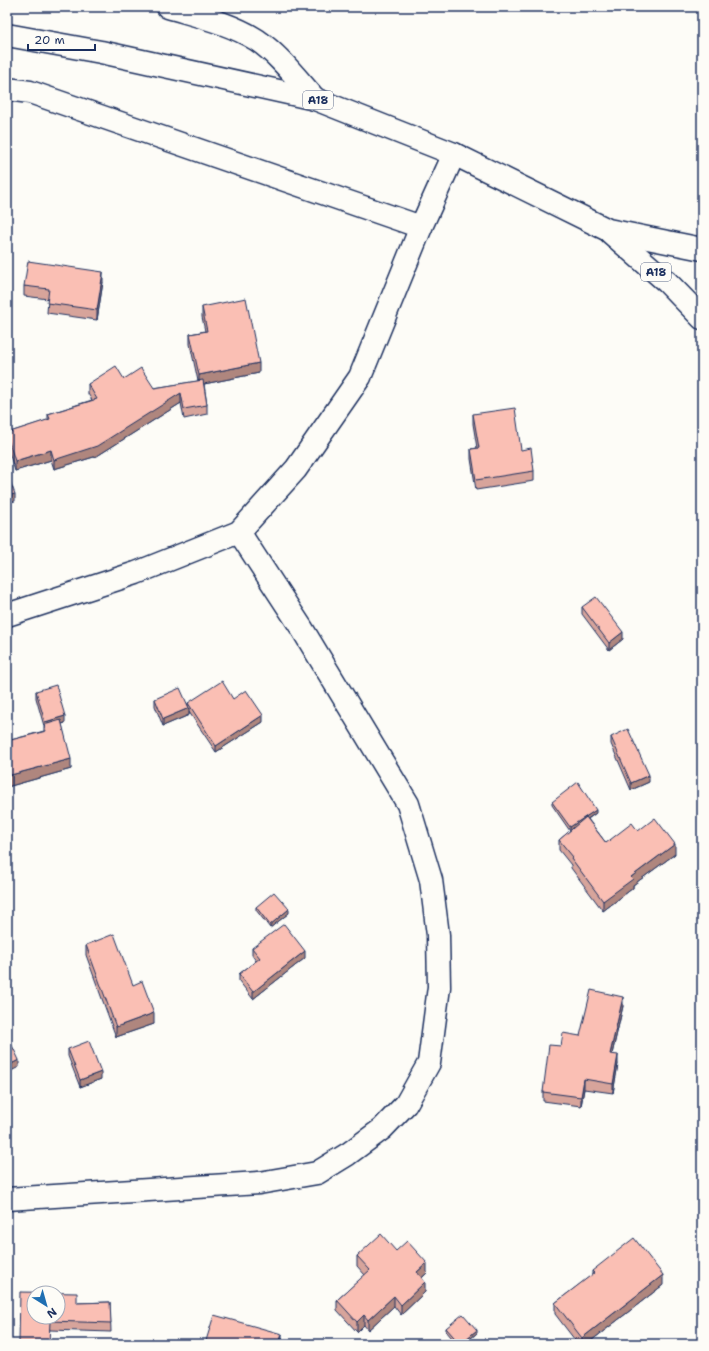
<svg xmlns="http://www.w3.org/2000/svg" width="709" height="1351" viewBox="0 0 709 1351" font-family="'Shantell Sans',sans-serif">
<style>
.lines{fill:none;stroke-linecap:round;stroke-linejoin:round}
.minor-casing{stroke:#1b2f5e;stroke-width:25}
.trunk-casing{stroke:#1b2f5e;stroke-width:25}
.minor{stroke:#fdfcf7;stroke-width:22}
.trunk{stroke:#fdfcf7;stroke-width:22}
.wall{fill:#d7a49b;stroke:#1b2f5e}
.shaded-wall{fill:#af867e;stroke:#1b2f5e}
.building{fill:#fabfb4;stroke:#1b2f5e;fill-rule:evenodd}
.labels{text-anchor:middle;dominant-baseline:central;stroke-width:3;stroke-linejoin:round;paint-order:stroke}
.shield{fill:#fdfcf7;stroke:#5f6c8c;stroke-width:1}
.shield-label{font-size:11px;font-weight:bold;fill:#1b2f5e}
</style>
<rect width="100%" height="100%" fill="#fdfcf7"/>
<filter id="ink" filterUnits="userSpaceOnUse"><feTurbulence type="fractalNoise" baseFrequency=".025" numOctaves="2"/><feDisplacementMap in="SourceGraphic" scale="8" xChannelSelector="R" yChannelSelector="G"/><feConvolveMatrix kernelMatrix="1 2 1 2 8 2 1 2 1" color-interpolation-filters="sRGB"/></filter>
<g filter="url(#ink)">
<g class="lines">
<defs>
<g id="minor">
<path d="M168 7C198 16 230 23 257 40 279 55 297 79 315 99"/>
<polyline points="7,89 30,92 421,227"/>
<polyline points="7,615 136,573 239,532 296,469 360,377 421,227 454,154"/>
<polyline points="7,1199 259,1183 317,1173 348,1154 382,1129 406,1104 429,1063 439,987 438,935 431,880 408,804 301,627 239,532"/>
</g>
<g id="trunk">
<polyline points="7,35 101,52 315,99 454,154 608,230 702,249"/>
<polyline points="611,233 667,282 702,318"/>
</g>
</defs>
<use href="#minor" class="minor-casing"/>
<use href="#trunk" class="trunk-casing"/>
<use href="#minor" class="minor"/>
<use href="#trunk" class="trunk"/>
</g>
<g class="wall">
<polygon points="103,282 97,320 47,313 48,299 24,296 24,286"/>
<polygon points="202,307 259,373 204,384 207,405 207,414 184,419 181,403 97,456 54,469 51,460 15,471 7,446 7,433 48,420 48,414 92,400 88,394 88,384 124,379 154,388 198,381 190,344 190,334 205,331 202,317"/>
<polygon points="473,414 521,450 534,471 534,481 476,490 471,459 471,449 477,448 473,424"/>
<polygon points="582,607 623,639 609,650 582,614"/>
<polygon points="36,691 65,723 62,724 71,769 7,787 7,741 44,731 44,726 36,698"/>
<polygon points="155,699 188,706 188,703 233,699 263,722 216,752 189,712 189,715 163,726 155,706"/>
<polygon points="611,737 649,782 631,790 611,744"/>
<polygon points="552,802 596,813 588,819 606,843 638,831 675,854 633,885 633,888 603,911 571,868 571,865 559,850 559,840 570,831 552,805"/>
<polygon points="256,907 289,913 270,928 256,910"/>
<polygon points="86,945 133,985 154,1024 116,1037 86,955"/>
<polygon points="252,948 305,958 253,999 239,981 239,974 256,961 252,955"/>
<polygon points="623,1006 612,1054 618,1064 613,1093 584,1089 581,1106 543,1101 543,1092 561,1046 580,1036"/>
<polygon points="68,1049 101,1079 80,1087 68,1056"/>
<polygon points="396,1251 427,1273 422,1278 425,1292 401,1315 394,1306 368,1330 364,1325 357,1332 337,1310 337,1300 365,1275 357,1266 357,1256"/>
<polygon points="592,1271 663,1285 587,1344 578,1344 555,1314 555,1303 592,1275"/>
<polygon points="20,1292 77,1303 110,1302 111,1332 50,1330"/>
<polygon points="446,1328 477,1333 464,1344 457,1344 446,1331"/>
</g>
<g class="shaded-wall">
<polygon points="103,272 103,282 97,320 97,310"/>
<polygon points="259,363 259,373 199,385 199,375"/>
<polygon points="181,393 181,403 97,456 54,469 54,460"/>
<polygon points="51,450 51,460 15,471 15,461"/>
<polygon points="15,494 15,501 7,503 7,496"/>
<polygon points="623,632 623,639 609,650 609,643"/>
<polygon points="189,708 189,715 163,726 163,719"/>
<polygon points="263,715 263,722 216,752 216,746"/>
<polygon points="65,716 65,723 45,729 45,722"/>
<polygon points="71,759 71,769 7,787 7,776"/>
<polygon points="649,775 649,782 631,790 631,783"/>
<polygon points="596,810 596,813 570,831 570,827"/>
<polygon points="675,844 675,854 633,885 633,888 603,911 603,901 631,877"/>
<polygon points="289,909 289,913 270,928 270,925"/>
<polygon points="305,951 305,958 253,999 253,992"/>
<polygon points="623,997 623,1006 610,1063 610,1054"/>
<polygon points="154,1013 154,1024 116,1037 116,1027"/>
<polygon points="618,1055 618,1064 613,1093 613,1084"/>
<polygon points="19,1060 19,1067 7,1073 7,1066"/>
<polygon points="101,1072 101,1079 80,1087 80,1080"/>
<polygon points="584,1079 584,1089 581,1106 581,1097"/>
<polygon points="427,1263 427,1273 417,1282 417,1272"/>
<polygon points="663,1275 663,1285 587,1344 582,1344 582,1338"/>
<polygon points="425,1282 425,1292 401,1315 401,1305"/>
<polygon points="394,1296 394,1306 368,1330 368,1320"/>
<polygon points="364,1315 364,1325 357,1332 357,1322"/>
<polygon points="477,1330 477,1333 464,1344 460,1344"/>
<polygon points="282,1334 282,1344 279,1344"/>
</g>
<g class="building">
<polygon points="28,261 103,272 97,310 47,303 49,289 24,286"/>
<polygon points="246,298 259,363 199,375 190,334 207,331 202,307"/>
<polygon points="116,366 124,379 141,368 154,388 203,380 207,405 184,409 181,393 97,446 54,460 51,450 15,461 7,436 7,433 50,419 48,414 97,399 88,384"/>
<polygon points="515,408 521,450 531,448 534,471 476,480 471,449 479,448 473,414"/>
<polygon points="7,473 15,494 7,496"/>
<polygon points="596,597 623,632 609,643 582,607"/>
<polygon points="222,681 233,699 246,690 263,715 216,746 188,703"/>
<polygon points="56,685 65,716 45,722 36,691"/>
<polygon points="180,688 189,708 163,719 155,699"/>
<polygon points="61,720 71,759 7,776 7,741 46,731 44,725"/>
<polygon points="628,729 649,775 631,783 611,737"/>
<polygon points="578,782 596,810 570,827 552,802"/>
<polygon points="586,817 606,843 632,823 638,831 655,818 675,844 631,877 633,879 603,901 571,858 573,857 559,840"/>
<polygon points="274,892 289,909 270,925 256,907"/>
<polygon points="284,924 305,951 253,992 239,974 260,958 252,948"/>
<polygon points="114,934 133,985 142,981 154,1013 116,1027 86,945"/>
<polygon points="591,990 623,997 610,1054 618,1055 613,1084 584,1079 581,1097 543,1092 549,1045 561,1046 563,1033 580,1036"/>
<polygon points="7,1035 19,1060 7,1066"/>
<polygon points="89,1041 101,1072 80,1080 68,1049"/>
<polygon points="381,1234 396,1251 407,1241 427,1263 417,1272 425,1282 401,1305 394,1296 368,1320 364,1315 357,1322 337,1300 370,1270 357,1256"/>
<polygon points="634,1238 663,1275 582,1338 555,1303 594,1273 592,1271"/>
<path d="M20 1292 77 1293V1303L110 1302 111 1323 50 1321 49 1344H19ZM34 1293H58V1317H34Z"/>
<polygon points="463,1314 477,1330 460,1344 446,1328"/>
<polygon points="214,1315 282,1334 279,1344 205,1344"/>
</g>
</g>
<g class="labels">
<g class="shield">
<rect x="303" y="91" width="30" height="18" rx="3"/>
<rect x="641" y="263" width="30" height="18" rx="3"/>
</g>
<g class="shield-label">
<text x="318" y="100">A18</text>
<text x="656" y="272">A18</text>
</g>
</g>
<rect width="709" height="1351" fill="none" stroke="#fdfcf7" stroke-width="24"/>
<rect x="12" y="12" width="685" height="1327" fill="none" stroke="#1b2f5e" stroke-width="1.5" filter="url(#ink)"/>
<g transform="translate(46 1305) rotate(143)"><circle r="19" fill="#fdfcf7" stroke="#a3aaba"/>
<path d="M0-3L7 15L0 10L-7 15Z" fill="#1f6fb2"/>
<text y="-6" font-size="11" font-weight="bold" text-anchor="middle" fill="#1b2f5e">N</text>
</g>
<path d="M28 44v6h67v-6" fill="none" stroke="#1b2f5e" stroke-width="2"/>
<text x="34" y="44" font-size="12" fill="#1b2f5e" stroke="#fdfcf7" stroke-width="3" paint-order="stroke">20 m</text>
</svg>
